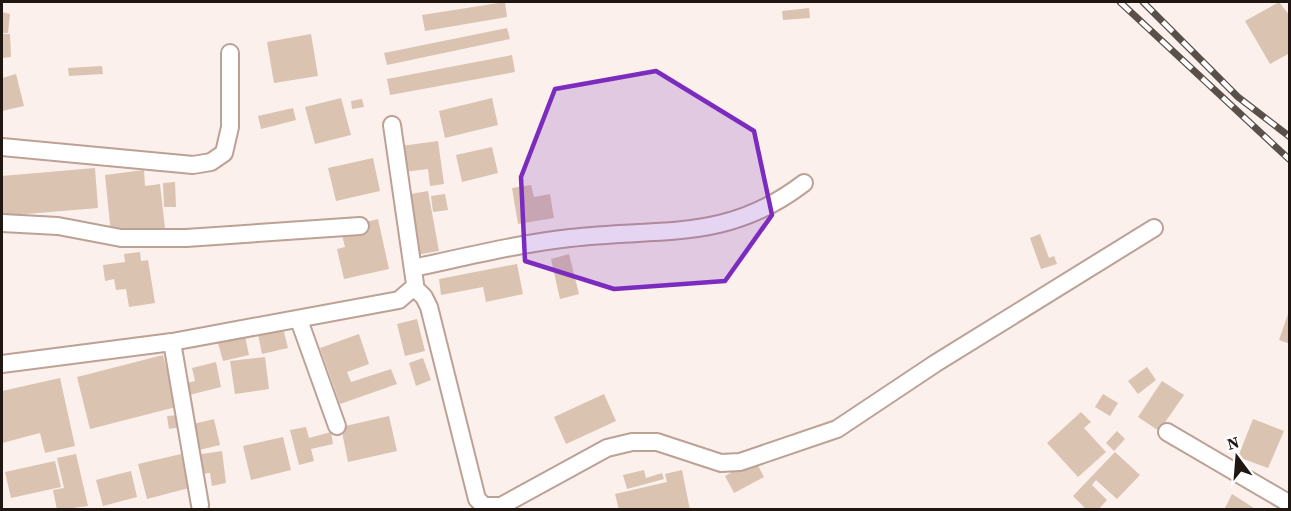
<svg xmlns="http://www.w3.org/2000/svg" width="1291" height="511" viewBox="0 0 1291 511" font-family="'Source Serif 4',serif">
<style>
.building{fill:#dac3b1}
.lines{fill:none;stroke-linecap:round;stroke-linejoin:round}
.street-casing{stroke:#bca196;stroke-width:20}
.street{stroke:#fff;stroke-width:16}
.rail-casing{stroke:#5a504b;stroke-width:7}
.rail{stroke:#fff;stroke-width:4.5;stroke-dasharray:14;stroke-linecap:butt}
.marked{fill:#7b2cbf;fill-opacity:0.2;stroke:#7b2cbf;stroke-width:4.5;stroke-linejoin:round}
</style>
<rect width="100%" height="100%" fill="#fbf0eb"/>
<g class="building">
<polygon points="505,2 507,17 425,31 422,15"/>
<polygon points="1279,2 1290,16 1290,57 1288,54 1270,64 1245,21"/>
<polygon points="809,8 810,18 783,20 782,11"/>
<polygon points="2,12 10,14 8,33 2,33"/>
<polygon points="507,28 510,39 387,65 384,53"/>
<polygon points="2,34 10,34 11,57 2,58"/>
<polygon points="311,34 318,76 274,83 267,42"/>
<polygon points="512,55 515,72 390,95 387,79"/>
<polygon points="102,66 103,74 69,76 68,68"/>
<polygon points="16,74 24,106 2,111 2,78"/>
<polygon points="341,98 351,135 315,144 305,107"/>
<polygon points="492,98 498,125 445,138 439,111"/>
<polygon points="362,99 364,107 352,109 351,101"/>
<polygon points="293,108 296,120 261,129 258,116"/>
<polygon points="438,141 444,184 430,186 428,169 404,172 401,146"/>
<polygon points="492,147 498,173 462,182 456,155"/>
<polygon points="373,158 380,191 336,201 328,168"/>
<polygon points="95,168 98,208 2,216 2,176"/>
<polygon points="144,170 145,186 160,184 165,228 111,234 105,175"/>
<polygon points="175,182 176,207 164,207 163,183"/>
<polygon points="531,185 534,197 550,194 554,218 518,224 512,188"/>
<polygon points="428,191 439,251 416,255 405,195"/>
<polygon points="445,194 448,210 433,212 431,196"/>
<polygon points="378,219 389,269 344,279 337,249 345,247 342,235 362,223"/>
<polygon points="1040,234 1049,258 1054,256 1057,264 1041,269 1030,238"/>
<polygon points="140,252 141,261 148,260 155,303 129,307 126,289 116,290 114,279 105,281 103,265 125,262 124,254"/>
<polygon points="569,254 579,294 560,299 551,259"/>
<polygon points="517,264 523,294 486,302 483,287 441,295 439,279"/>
<polygon points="1289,311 1290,311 1290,344 1279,340"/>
<polygon points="417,319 425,351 405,356 397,324"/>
<polygon points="283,328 288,348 262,354 258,334"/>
<polygon points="359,334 369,364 347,372 351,382 391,369 397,384 340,404 320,348"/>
<polygon points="245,336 249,355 223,361 218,343"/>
<polygon points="163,355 176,407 90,429 77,377"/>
<polygon points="265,357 269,389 235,394 230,361"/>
<polygon points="423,358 431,380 416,386 409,363"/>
<polygon points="216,362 221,387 189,395 187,383 195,381 192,368"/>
<polygon points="1147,367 1156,380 1138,394 1128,381"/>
<polygon points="60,378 75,446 45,453 40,433 2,443 2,391"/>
<polygon points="1162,381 1184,395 1159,431 1138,417"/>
<polygon points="604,394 616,421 566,444 554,417"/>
<polygon points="1103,394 1118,403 1110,416 1095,407"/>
<polygon points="1081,412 1091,422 1084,428 1106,452 1078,477 1047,443"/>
<polygon points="180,415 181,427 169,429 167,416"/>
<polygon points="389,416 397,451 348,462 341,427"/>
<polygon points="214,419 220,445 195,451 189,425"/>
<polygon points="1253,419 1284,431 1268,468 1238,457"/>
<polygon points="306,427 309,438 331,432 333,444 311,449 314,461 299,465 290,430"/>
<polygon points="1117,431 1125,439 1114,451 1106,443"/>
<polygon points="283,437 291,470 251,480 243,446"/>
<polygon points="222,451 226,483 212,486 210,473 198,474 195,455"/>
<polygon points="1115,452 1140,475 1117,499 1096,480 1092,485 1107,500 1098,510 1087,510 1073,496"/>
<polygon points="76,454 88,506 57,510 53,490 64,488 57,458"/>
<polygon points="181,454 189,488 147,499 138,464"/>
<polygon points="755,460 764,477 734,493 725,476"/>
<polygon points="55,461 61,487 11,498 5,472"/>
<polygon points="644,470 646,478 662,473 664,479 627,489 623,475"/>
<polygon points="682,470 690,510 619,510 615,494 667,482 665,474"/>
<polygon points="131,471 137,497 103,506 96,480"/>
<polygon points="1232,494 1257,510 1224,510"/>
</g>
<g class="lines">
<defs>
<g id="street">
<polyline points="2,147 193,165 211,162 224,153 230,127 230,53"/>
<polyline points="2,223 58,226 121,238 186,238 360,226"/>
<path d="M413 268C465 257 517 244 570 238 660 227 726 243 804 183"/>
<polyline points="414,287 424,297 429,307 477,499 484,506 501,506 607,448 632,442 657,442 721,463 740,462 837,429 936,363 1154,228"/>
<polyline points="299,320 337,426"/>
<polyline points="172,342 200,505"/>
<polyline points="2,364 172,342 399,300 414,287 415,284 392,125"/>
<polyline points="1167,432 1290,504"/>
</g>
</defs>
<use href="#street" class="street-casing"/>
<use href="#street" class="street"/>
<defs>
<g id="rail">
<polyline points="1120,2 1290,160"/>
<polyline points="1143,2 1238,97 1290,137"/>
</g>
</defs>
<use href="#rail" class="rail-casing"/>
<use href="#rail" class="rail"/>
</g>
<path class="marked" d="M656 71 754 131 772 215 725 281 614 289 525 261 521 177 555 89Z"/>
<rect width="1291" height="511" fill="none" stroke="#201612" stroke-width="6"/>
<g transform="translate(1237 457) rotate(344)" stroke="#ffffff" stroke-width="4.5" paint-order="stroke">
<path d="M0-4.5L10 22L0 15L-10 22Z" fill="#201612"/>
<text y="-9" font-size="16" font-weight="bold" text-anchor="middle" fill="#201612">N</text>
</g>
</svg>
